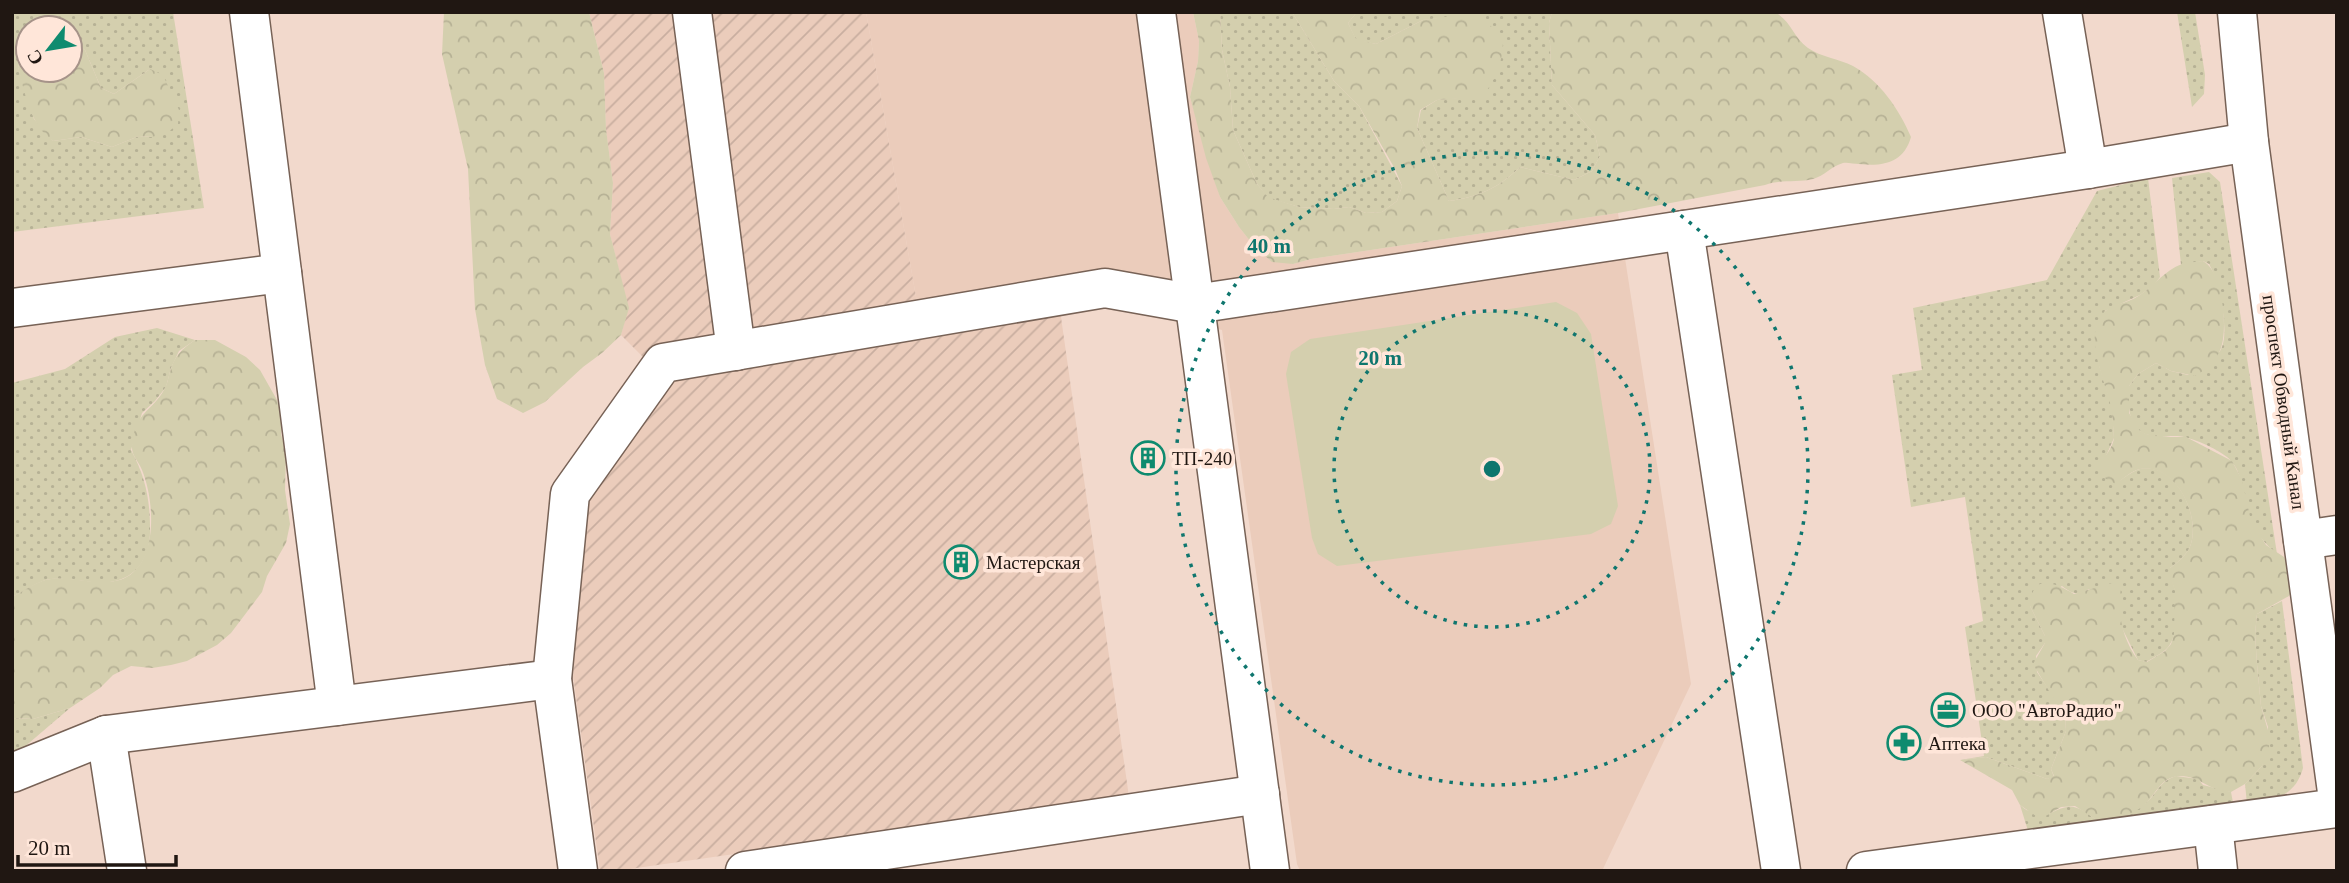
<svg xmlns="http://www.w3.org/2000/svg" width="2349" height="883" viewBox="0 0 2349 883" font-family="Georgia,serif">
<style>
.built{fill:#ebccbb}
.industrial{fill:url(#industrial-furrows)}
.grass{fill:url(#grass-dots);fill-rule:evenodd}
.forest{fill:url(#forest-crowns)}
.pitch{fill:#d4cfae}
.lines{fill:none;stroke-linecap:round;stroke-linejoin:round}
.minor-casing{stroke:#776256;stroke-width:41}
.major-casing{stroke:#776256;stroke-width:41}
.minor{stroke:#fff;stroke-width:38}
.major{stroke:#fff;stroke-width:38}
.ring{fill:none;stroke:#0f766e;stroke-width:3.5;stroke-dasharray:3.5 7}
.labels{text-anchor:middle;dominant-baseline:central;stroke-width:7;stroke-linejoin:round;paint-order:stroke}
.street-label{font-size:19px;fill:#201712;stroke:#ffe6d9}
.poi-label{font-size:19px;fill:#201712;stroke:#ffe6d9;text-anchor:start}
.centre{fill:#0f766e;stroke:#ffe6d9;stroke-width:3.5}
.ring-label{font-size:21px;text-anchor:middle;font-weight:bold;fill:#0f766e;stroke:#ffe6d9;stroke-width:7;stroke-linejoin:round;paint-order:stroke}
</style>
<defs>
<pattern id="industrial-furrows" width="10" height="10" patternUnits="userSpaceOnUse" patternTransform="scale(1.75)"><rect width="10" height="10" fill="#ebccbb"/><path d="M-1 1l2-2M0 10L10 0M9 11l2-2" fill="none" stroke="#c9aea0"/></pattern>
<pattern id="grass-dots" width="8" height="8" patternUnits="userSpaceOnUse" patternTransform="scale(1.75)"><rect width="8" height="8" fill="#d4cfae"/><path d="M2 2h.1M6 6h.1" fill="none" stroke="#b6b195" stroke-width="1.8" stroke-linecap="round"/></pattern>
<pattern id="forest-crowns" width="20" height="18" patternUnits="userSpaceOnUse" patternTransform="scale(1.75)"><rect width="20" height="18" fill="#d4cfae"/><path d="M2 6a3 3 0 1 1 6 0M12 15a3 3 0 1 1 6 0" fill="none" stroke="#b6b195"/></pattern>
</defs>
<rect width="100%" height="100%" fill="#f2d9cc"/>
<polygon class="built" points="866,12 1193,12 1199,41 1198,61 1190,97 1220,197 1239,227 1254,246 1293,264 1311,259 1618,213 1691,684 1602,871 1300,871 1297,864 1222,330 1108,303 922,331"/>
<polygon class="industrial" points="589,12 866,12 922,331 1060,310 1129,797 616,871 600,871 573,676 584,496 665,379 621,335 628,308 610,234 613,183 606,130 604,73"/>
<g class="grass">
<path d="M12 12H173L204 208 12 232ZM28 28H70V40L85 50 101 88 114 94 150 69 152 137 139 136 112 147 81 137 53 141 34 119 18 67 28 46Z"/>
<polygon points="1220,12 1292,12 1334,81 1359,106 1402,186 1397,201 1382,212 1366,213 1349,207 1334,209 1299,207 1268,198 1257,184 1233,130 1230,87 1222,50"/>
<path d="M1357 12H1552L1549 23 1552 85 1595 135 1600 156 1592 171 1574 180 1520 167C1499 188 1478 197 1449 201L1417 128 1421 110 1437 100 1458 98 1441 18 1423 20 1376 44 1356 40 1348 23Z"/>
<polygon points="2177,12 2195,12 2205,75 2204,94 2192,107"/>
<path d="M2209 172 2220 182 2277 554C2265 544 2254 531 2248 516 2241 496 2245 472 2227 457 2215 448 2192 437 2177 436 2167 436 2155 437 2145 434 2128 427 2127 401 2129 386L2138 374 2156 363 2171 371 2188 375C2197 368 2214 360 2220 351 2231 335 2219 280 2209 264L2203 261 2181 265 2172 178Z"/>
<path d="M2148 178 2160 277 2154 285 2140 295 2105 311 2096 328 2099 365 2112 407 2114 438 2106 456 2116 483C2123 479 2132 471 2140 469 2177 461 2203 520 2189 549 2185 556 2177 563 2170 568 2170 577 2173 582 2175 590 2177 606 2179 632 2169 646 2164 653 2154 657 2146 662L2138 660 2121 626 2118 605 2089 589C2078 596 2072 594 2062 586L2030 606 2045 636V643L2036 656 2037 672 2065 713 2066 731 2051 769 2054 777 2047 779 1986 757 1960 760 1984 756 1965 627 1983 621 1965 497 1911 507 1892 375 1922 370 1913 308 2047 280 2097 191Z"/>
<path d="M157 328 195 340 179 351 171 368 166 387 155 401 142 413 131 450C145 476 150 498 150 528 151 554 139 578 110 582 91 584 70 577 51 579 39 580 24 592 12 597V383L65 369 115 337Z"/>
<path d="M2282 601 2303 768C2295 797 2274 800 2247 804L2245 784 2262 766 2268 727 2261 706 2257 664 2255 634 2257 614Z"/>
<polygon points="70,708 15,755 12,756 12,718 33,719"/>
<path d="M2176 776 2198 779 2203 785 2231 792 2234 808 2029 834 2020 805 2026 810 2049 814C2074 800 2079 808 2100 822 2118 818 2138 812 2151 798 2159 788 2163 780 2176 776Z"/>
</g>
<g class="forest">
<polygon points="444,12 589,12 604,73 606,129 613,183 610,234 629,308 621,335 602,353 583,367 545,402 523,413 497,399 485,365 475,309 468,169 442,54"/>
<path d="M1193 12H1220L1222 50 1230 87 1233 130 1257 184 1268 197 1299 207 1334 209 1349 207 1366 213 1382 212 1397 201 1402 186 1395 169 1359 106 1334 81 1292 12H1357L1348 23 1356 39 1376 44 1423 20 1473 13 1492 27 1503 42C1502 65 1496 79 1482 97L1437 100 1420 110 1417 128 1449 201C1478 197 1499 188 1520 167L1574 180 1592 171 1600 156 1595 135 1552 85 1549 23 1552 12H1775C1792 22 1793 37 1808 48 1821 57 1839 59 1853 66 1880 81 1899 109 1911 137 1904 162 1884 167 1859 164 1854 164 1847 162 1843 163 1832 166 1824 176 1813 179 1797 183 1781 179 1765 185L1618 213 1311 259 1293 264 1272 262 1254 246 1239 227 1220 197 1206 158 1190 97 1198 61 1199 41Z"/>
<path d="M70 40 85 50 101 88 114 94 150 69 163 75 179 110 178 124 167 133 152 137 139 136 112 147 81 137 53 141C30 125 25 93 18 67L28 46V70H70Z"/>
<path d="M2203 261C2223 271 2228 329 2221 348 2216 361 2207 369 2195 376L2171 371 2156 363 2138 374 2129 386V413L2140 431 2146 434 2170 437H2186L2232 461 2242 480 2251 521 2266 545 2284 557 2295 584 2289 596 2257 614 2255 634 2257 664 2261 706 2269 734V748L2262 766 2245 784 2231 792C2210 792 2199 775 2179 776 2160 777 2155 797 2142 807 2131 815 2113 819 2100 822L2075 806 2061 807 2044 817 2036 816 2020 805 2012 790 1960 760 1986 757 2047 779 2054 776 2051 769 2066 731 2065 713 2055 701 2033 664 2045 643V636L2030 606C2032 572 2055 583 2074 594L2112 583 2118 586 2122 592C2116 615 2124 641 2138 660L2147 662 2165 651 2171 644 2174 634 2175 591 2170 576V568C2177 563 2185 556 2189 549 2203 520 2177 462 2140 469 2131 471 2123 479 2116 484 2081 470 2111 459 2114 438 2114 436 2112 409 2111 407 2106 383 2086 343 2099 319 2107 304 2122 305 2135 298 2152 289 2163 271 2182 264 2189 262 2196 262 2203 261Z"/>
<path d="M195 340H215L246 357 260 370 277 400 283 417 281 434 286 453 285 490 290 524 286 543 267 576 262 592 231 633 217 645 187 661 171 665 152 668 131 666 113 675 100 688 70 708 33 719 12 718V597C23 592 38 580 51 579 76 576 108 590 130 575 158 555 154 499 142 470 139 462 131 455 132 446 135 410 152 413 165 388 168 383 168 377 170 372 174 356 182 349 195 340Z"/>
</g>
<polygon class="pitch" points="1556,302 1577,313 1591,334 1618,506 1611,524 1591,534 1337,566 1318,554 1312,538 1286,374 1291,352 1310,339"/>
<g class="lines">
<defs>
<g id="minor">
<polyline points="249,12 337,706"/>
<polyline points="692,12 736,351"/>
<polyline points="1156,12 1270,871"/>
<polyline points="2062,12 2088,169"/>
<polyline points="1684,230 1781,871"/>
<polyline points="12,308 282,273"/>
<polyline points="2303,540 2337,535"/>
<polyline points="106,735 127,871"/>
<polyline points="12,773 106,735 552,679"/>
<polyline points="2213,825 2218,871"/>
<polyline points="578,871 552,679 570,494 663,363 1105,288 1195,304 2088,169 2249,142"/>
<polyline points="745,871 1260,794"/>
<polyline points="1866,871 2337,808"/>
</g>
<polyline id="major" points="2237,12 2249,142 2337,792"/>
</defs>
<use href="#minor" class="minor-casing"/>
<use href="#major" class="major-casing"/>
<use href="#minor" class="minor"/>
<use href="#major" class="major"/>
</g>
<g class="ring">
<circle cx="1492" cy="469" r="158"/>
<circle cx="1492" cy="469" r="316"/>
</g>
<defs>
<symbol id="building-ring" viewBox="-11 -11 22 22"><circle r="9.5" fill="#ffe6d9" stroke="#0f8b6f" stroke-width="1.5"/><path d="M-4-6H4V6H1V3H-1V6H-4ZM-2.5-4.3h1.7v1.8h-1.7ZM.8-4.3h1.7v1.8H.8ZM-2.5-1h1.7V.8h-1.7ZM.8-1h1.7V.8H.8Z" fill="#0f8b6f"/></symbol>
<symbol id="office-ring" viewBox="-11 -11 22 22"><circle r="9.5" fill="#ffe6d9" stroke="#0f8b6f" stroke-width="1.5"/><path d="M-6-3h4V-5.5h4V-3h4V5H-6ZM-1-4.5V-3h2v-1.5ZM-6 0V1H6V0Z" fill="#0f8b6f"/></symbol>
<symbol id="pharmacy-ring" viewBox="-11 -11 22 22"><circle r="9.5" fill="#ffe6d9" stroke="#0f8b6f" stroke-width="1.5"/><path d="M-2-6h4v4h4v4h-4v4h-4v-4h-4v-4h4Z" fill="#0f8b6f"/></symbol>
</defs>
<g fill-rule="evenodd">
<use href="#building-ring" x="1129" y="439" width="38" height="38"/>
<use href="#building-ring" x="942" y="543" width="38" height="38"/>
<use href="#office-ring" x="1929" y="691" width="38" height="38"/>
<use href="#pharmacy-ring" x="1885" y="724" width="38" height="38"/>
</g>
<g class="labels">
<g class="street-label">
<text transform="translate(2284 402) rotate(82)">проспект Обводный Канал</text>
</g>
<g class="poi-label">
<text x="1172" y="458">ТП-240</text>
<text x="986" y="562">Мастерская</text>
<text x="1972" y="710">ООО "АвтоРадио"</text>
<text x="1928" y="743">Аптека</text>
</g>
</g>
<circle cx="1492" cy="469" r="10" class="centre"/>
<g class="ring-label">
<text x="1269" y="253">40 m</text>
<text x="1380" y="365">20 m</text>
</g>
<rect width="2349" height="883" fill="none" stroke="#201712" stroke-width="28"/>
<g transform="translate(49 49) rotate(239)"><circle r="33" fill="#ffe6d9" stroke="#a69389" stroke-width="2"/>
<path d="M0-5L12 26L0 18L-12 26Z" fill="#0f8b6f"/>
<text y="-10" font-size="19" font-weight="bold" text-anchor="middle" fill="#201712">С</text>
</g>
<path d="M18 855v10h158v-10" fill="none" stroke="#201712" stroke-width="3.5"/>
<text x="28" y="855" font-size="21" fill="#201712" stroke="#ffe6d9" stroke-width="5" paint-order="stroke">20 m</text>
</svg>
